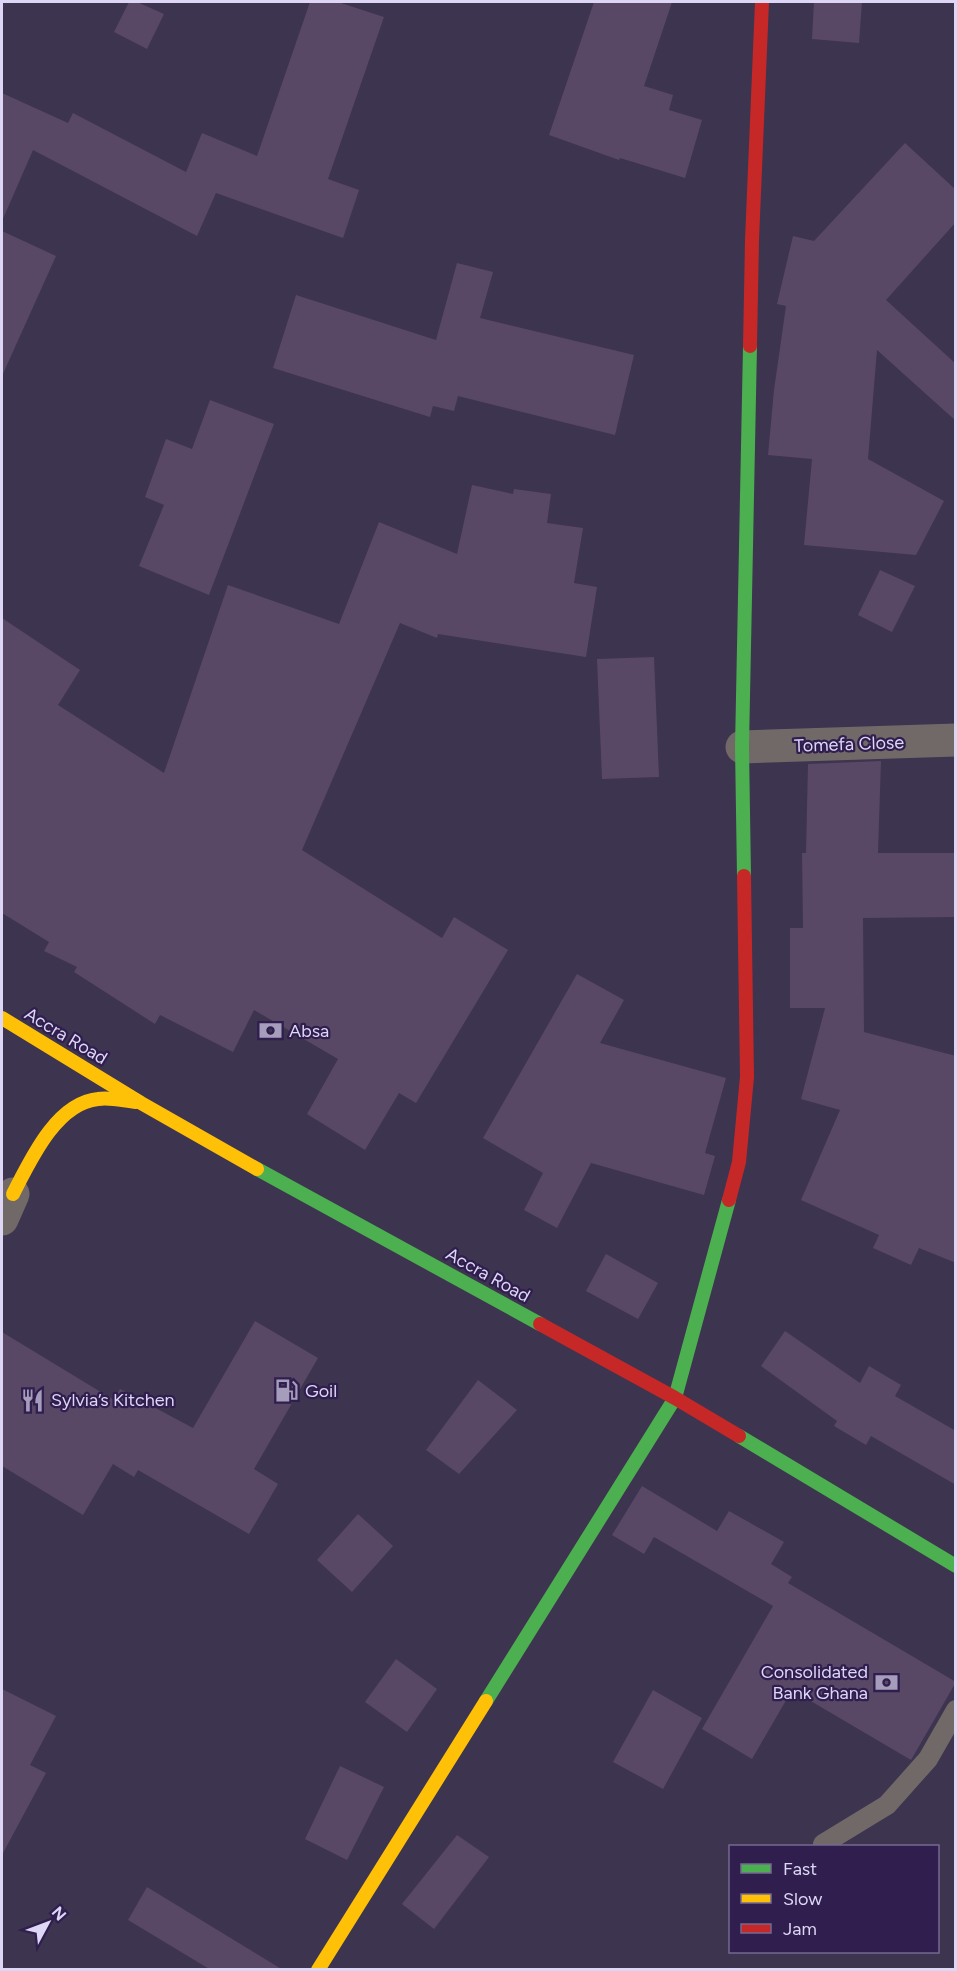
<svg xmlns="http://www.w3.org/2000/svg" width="957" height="1971" viewBox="0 0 957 1971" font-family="Figtree,sans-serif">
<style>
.building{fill:#584865}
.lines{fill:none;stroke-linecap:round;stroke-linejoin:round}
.lane{stroke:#716968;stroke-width:20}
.street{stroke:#716968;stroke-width:33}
.fast{stroke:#4caf50;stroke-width:14}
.slow{stroke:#ffc107;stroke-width:14}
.jam{stroke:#c62828;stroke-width:14}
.labels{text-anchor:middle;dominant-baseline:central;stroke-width:4.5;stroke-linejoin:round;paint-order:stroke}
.street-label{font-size:18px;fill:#ddd6f5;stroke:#2f1e4e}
.poi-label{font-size:18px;fill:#ddd6f5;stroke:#2f1e4e;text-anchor:start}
</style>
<rect width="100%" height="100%" fill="#3d344f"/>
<g class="building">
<polygon points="129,2 137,2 164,14 147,49 114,32"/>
<polygon points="310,2 338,2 384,17 328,179 359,190 343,238 216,193 197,236 33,150 2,221 2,93 68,123 73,113 186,172 202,133 257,156"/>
<polygon points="594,2 672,2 644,86 673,95 669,110 702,120 685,178 620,158 619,160 549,135"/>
<polygon points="814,2 862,2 859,43 812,39"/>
<polygon points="905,143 956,190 956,222 886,300 956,364 956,421 877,350 868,459 944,501 916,555 804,545 812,459 768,455 774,390 786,306 777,304 793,236 814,241"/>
<polygon points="2,231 56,256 2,376"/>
<polygon points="457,263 493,272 480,318 634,355 615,435 458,396 454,411 433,406 430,417 273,368 296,295 436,340"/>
<polygon points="210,400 274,424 209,595 139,566 164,505 145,497 166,439 192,449"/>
<polygon points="472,485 513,494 514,489 551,494 547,523 583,528 574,583 597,587 586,657 438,634 437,638 400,623 302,850 442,938 454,917 508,950 416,1103 399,1093 365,1150 307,1114 338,1059 254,1010 233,1052 160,1015 155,1024 74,972 77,967 44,951 49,942 2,913 2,618 80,670 58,705 164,773 228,585 339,624 379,522 457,554"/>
<polygon points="880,570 915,586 892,632 858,615"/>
<polygon points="654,657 659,777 602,779 597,659"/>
<polygon points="881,761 878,853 956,853 956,917 863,918 864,1032 956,1056 956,1263 919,1248 911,1265 873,1248 879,1235 801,1200 840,1110 801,1099 825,1008 790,1008 790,928 803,928 802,853 806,853 808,764"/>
<polygon points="577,974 624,1000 600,1043 726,1078 705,1153 715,1156 704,1195 591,1163 557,1228 524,1210 543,1173 483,1138"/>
<polygon points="606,1254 658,1283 638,1319 586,1291"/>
<polygon points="255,1321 318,1358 254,1469 278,1484 249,1534 138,1470 134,1477 113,1464 83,1515 2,1466 2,1332 114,1400 120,1389 193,1428"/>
<polygon points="785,1331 860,1383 869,1366 901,1385 895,1396 956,1431 956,1485 871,1436 866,1445 834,1426 837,1421 761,1366"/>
<polygon points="478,1380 517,1410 459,1474 426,1450"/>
<polygon points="642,1486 717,1531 729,1511 784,1542 771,1564 792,1577 788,1583 956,1682 911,1760 792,1690 752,1759 702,1729 773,1606 654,1537 644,1554 612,1535"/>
<polygon points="358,1514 393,1546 352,1592 317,1560"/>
<polygon points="396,1659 437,1689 407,1732 365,1702"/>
<polygon points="2,1689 56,1716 30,1765 46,1773 2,1855"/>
<polygon points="653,1690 702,1718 663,1789 613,1762"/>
<polygon points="340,1766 384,1787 347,1860 305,1839"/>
<polygon points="457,1835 489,1857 434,1929 402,1904"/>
<polygon points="147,1887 283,1970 211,1970 128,1920"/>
</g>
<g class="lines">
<polyline class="lane" points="823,1844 887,1805 928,1759 956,1710"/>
<g class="street">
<polyline points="742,747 956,740"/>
<polyline points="2,1219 13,1194"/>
</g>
<g class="fast">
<polyline points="744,876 742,747 750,346"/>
<polyline points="257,1169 540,1324"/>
<polyline points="739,1436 956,1566"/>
<polyline points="486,1701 675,1398 729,1200"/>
</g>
<g class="slow">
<polyline points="2,1018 141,1103 257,1169"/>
<path d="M13 1194C30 1161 56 1103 98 1099 111 1097 124 1101 136 1102"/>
<polyline points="318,1970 486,1701"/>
</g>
<g class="jam">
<polyline points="750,346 752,240 762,2"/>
<polyline points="729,1200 739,1162 747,1077 744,876"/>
<polyline points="540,1324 675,1398 739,1436"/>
</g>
</g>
<defs>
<symbol id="bank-bare" viewBox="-9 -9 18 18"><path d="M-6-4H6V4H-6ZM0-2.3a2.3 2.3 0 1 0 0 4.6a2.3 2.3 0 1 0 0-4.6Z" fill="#a59dbb" stroke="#2f1e4e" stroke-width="2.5" paint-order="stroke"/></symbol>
<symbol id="fuel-bare" viewBox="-9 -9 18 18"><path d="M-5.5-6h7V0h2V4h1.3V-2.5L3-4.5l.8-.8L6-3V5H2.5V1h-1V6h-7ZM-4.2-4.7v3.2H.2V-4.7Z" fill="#a59dbb" stroke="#2f1e4e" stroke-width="2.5" paint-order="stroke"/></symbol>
<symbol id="restaurant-bare" viewBox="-9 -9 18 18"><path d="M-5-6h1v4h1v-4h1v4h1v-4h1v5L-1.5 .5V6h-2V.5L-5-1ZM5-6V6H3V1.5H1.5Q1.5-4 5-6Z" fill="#a59dbb" stroke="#2f1e4e" stroke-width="2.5" paint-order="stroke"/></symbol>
</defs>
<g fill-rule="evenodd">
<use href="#bank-bare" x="254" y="1014" width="33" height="33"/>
<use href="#fuel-bare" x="270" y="1374" width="33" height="33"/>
<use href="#restaurant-bare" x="16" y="1384" width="33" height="33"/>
<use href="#bank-bare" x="870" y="1666" width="33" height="33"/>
</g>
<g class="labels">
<g class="street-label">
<text transform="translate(849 744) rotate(-2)">Tomefa Close</text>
<text transform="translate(66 1036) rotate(31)">Accra Road</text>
<text transform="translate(488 1275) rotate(29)">Accra Road</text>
</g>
<g class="poi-label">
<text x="289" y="1031">Absa</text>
<text x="305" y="1391">Goil</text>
<text x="51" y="1400">Sylvia’s Kitchen</text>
<text x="868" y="1672" text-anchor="end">Consolidated<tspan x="868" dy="21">Bank Ghana</tspan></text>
</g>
</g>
<rect width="957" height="1971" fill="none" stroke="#ddd6f5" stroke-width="6"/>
<rect x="729" y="1845" width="210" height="108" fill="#2f1e4e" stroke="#756891" stroke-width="1.5"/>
<rect x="741" y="1864" width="30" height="9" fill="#4caf50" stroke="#756891" stroke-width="1.5"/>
<text x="783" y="1875" font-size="18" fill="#ddd6f5">Fast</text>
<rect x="741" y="1894" width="30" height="9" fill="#ffc107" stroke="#756891" stroke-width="1.5"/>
<text x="783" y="1905" font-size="18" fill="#ddd6f5">Slow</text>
<rect x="741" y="1924" width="30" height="9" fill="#c62828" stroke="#756891" stroke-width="1.5"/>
<text x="783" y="1935" font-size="18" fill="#ddd6f5">Jam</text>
<g transform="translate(48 1923) rotate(49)" stroke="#2f1e4e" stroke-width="4.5" paint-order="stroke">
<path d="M0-4.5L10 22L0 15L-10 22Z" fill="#ddd6f5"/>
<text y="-9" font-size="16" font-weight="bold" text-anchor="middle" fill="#ddd6f5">N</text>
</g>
</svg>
